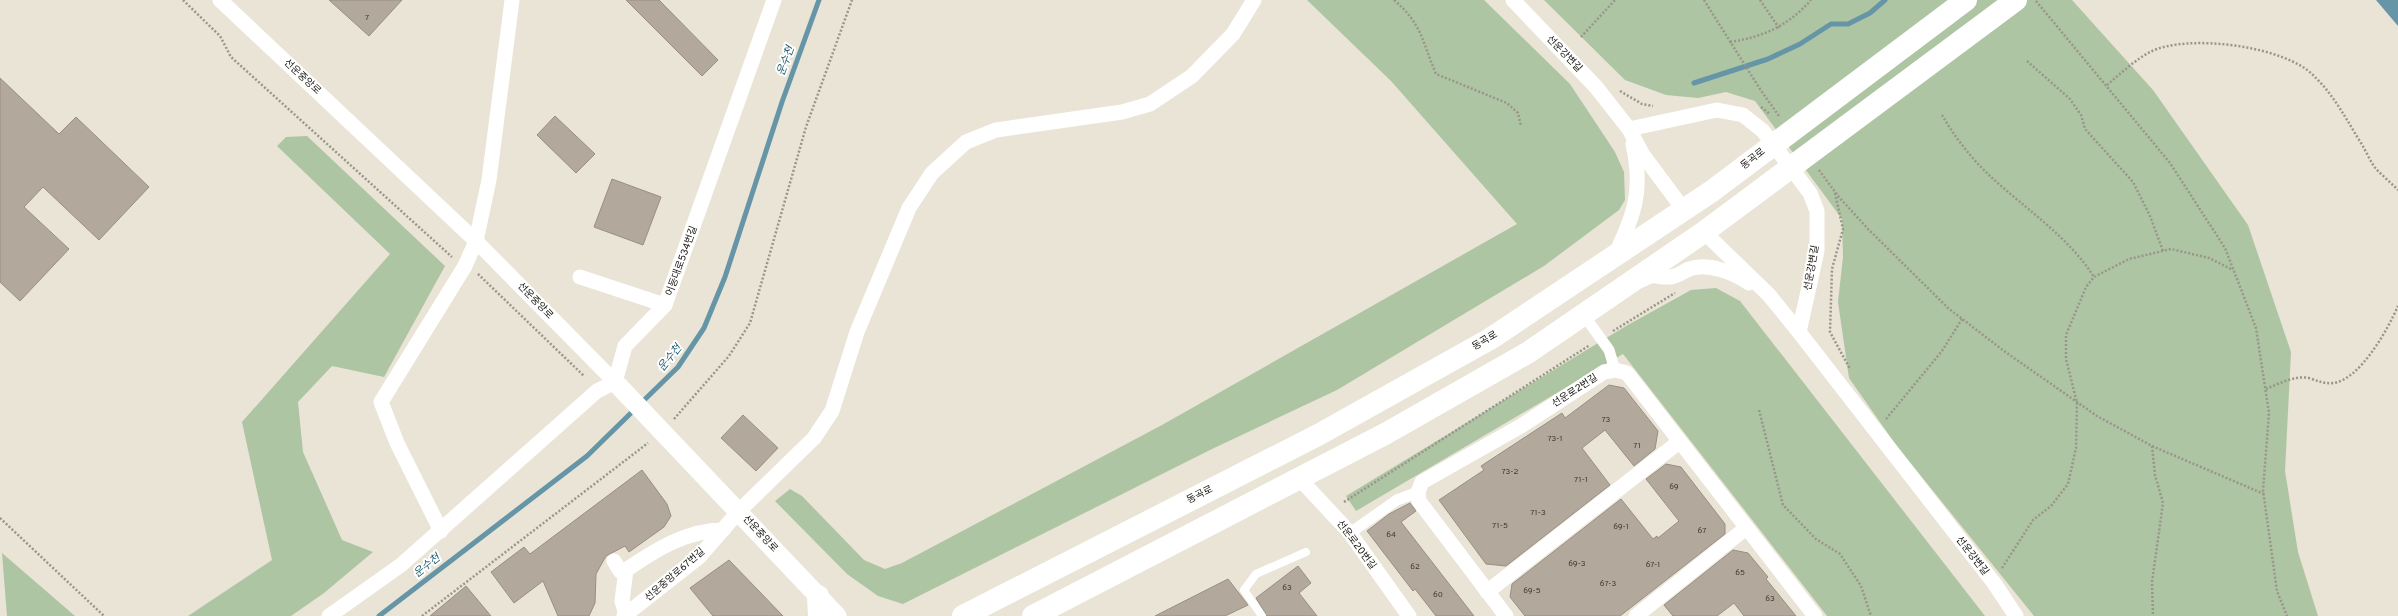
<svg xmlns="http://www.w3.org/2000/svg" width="2398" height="616" viewBox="0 0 2398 616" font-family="Overpass,'Noto Sans KR',sans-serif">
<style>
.green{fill:#adc5a3}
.water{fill:#6595a6}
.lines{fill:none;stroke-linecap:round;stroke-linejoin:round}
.stream{stroke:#6595a6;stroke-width:5}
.building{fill:#b3a89c;stroke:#998e83}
.path{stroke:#99958a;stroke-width:2.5;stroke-dasharray:2 2;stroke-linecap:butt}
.service{stroke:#fff;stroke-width:8}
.pedestrian{stroke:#fff;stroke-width:11}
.minor{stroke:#fff;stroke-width:15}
.tertiary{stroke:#fff;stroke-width:19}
.secondary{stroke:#fff;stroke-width:22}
.labels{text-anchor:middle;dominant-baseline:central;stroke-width:4;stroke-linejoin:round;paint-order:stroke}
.number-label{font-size:8px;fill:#3e3a33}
.street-label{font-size:10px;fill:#171510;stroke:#fff}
.water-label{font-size:11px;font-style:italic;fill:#1f5d71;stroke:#fff}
</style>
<rect width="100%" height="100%" fill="#e9e4d5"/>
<g class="green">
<polygon points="1307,0 1484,0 1570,84 1615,152 1624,172 1625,200 1619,210 1544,266 1337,390 1212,449 903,604 878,596 847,574 775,501 790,489 802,496 864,560 885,569 902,563 1162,425 1517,224 1391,81"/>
<polygon points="1544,0 2072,0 2153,90 2248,225 2291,352 2285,471 2298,552 2318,616 2034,616 1896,445 1849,378 1838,302 1843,257 1842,219 1755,101 1726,92 1698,98 1666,95 1625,80"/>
<polygon points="307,136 445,266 384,377 332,366 298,402 303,452 342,540 373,552 324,593 291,616 188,616 272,560 242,422 390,254 277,146 286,137"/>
<polygon points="1716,288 1740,301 1985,616 1827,616 1623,354 1356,511 1346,496 1626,326 1691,290"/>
<polygon points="2,553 75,616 7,616"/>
</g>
<polygon class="water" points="2376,0 2398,0 2398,26"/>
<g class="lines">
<g class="stream">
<polyline points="1694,83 1768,59 1800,44 1831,24 1848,24 1870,13 1885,0"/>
<polyline points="379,616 587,456 678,367 704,328 725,277 782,102 819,0"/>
</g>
</g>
<g class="building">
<polygon points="329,0 402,0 369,36"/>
<polygon points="626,0 659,0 718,60 702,76"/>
<polygon points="0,78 59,134 76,117 149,187 99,240 43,187 24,207 69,249 20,301 0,282"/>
<polygon points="555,116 595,154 576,173 537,135"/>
<polygon points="612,179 661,197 643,245 594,227"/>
<polygon points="1609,385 1624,388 1658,431 1655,449 1634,466 1605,430 1582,448 1610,485 1506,566 1486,564 1439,500 1484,470 1481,466 1562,413 1565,418"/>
<polygon points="743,415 778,448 756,471 721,438"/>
<polygon points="1666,464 1681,467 1725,524 1725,534 1620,616 1525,616 1510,597 1512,584 1621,499 1653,539 1657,536 1658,538 1679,521 1646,479"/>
<polygon points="642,470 667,504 671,516 664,527 629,552 625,546 606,556 596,574 595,603 589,616 558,616 543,581 514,603 491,572 524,547 530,554"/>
<polygon points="1410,503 1416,511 1401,522 1474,616 1436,616 1415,589 1413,591 1367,531 1389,514"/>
<polygon points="1733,550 1748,553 1768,577 1766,579 1796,616 1744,616 1734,603 1717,616 1673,616 1664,605"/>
<polygon points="729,560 783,616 713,616 690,588"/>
<polygon points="1298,566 1311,583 1299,593 1317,616 1267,616 1256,598"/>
<polygon points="1228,579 1248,605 1225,616 1155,616"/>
<polygon points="466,586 491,616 430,616"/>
</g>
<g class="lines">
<g class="path">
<polyline points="183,0 220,36 231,57 452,257"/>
<path d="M1394 0C1422 24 1422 41 1436 74L1507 103 1518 113 1521 126"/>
<polyline points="1704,0 1760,89 1779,116"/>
<polyline points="1760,0 1779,28"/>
<polyline points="2036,1 2170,163 2225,248 2256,328 2269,413 2263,490 2277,591 2287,616"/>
<polyline points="1581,37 1615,0"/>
<path d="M1730 42C1763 37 1788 26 1811 0"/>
<polyline points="2027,61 2070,99 2081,115 2085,129 2133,182 2150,216 2163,251"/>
<path d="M2107 85C2121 73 2135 60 2150 52 2187 33 2286 46 2314 76 2334 95 2346 119 2361 143 2366 151 2370 161 2376 169 2383 176 2391 183 2398 190"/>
<polyline points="1620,91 1642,104 1653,106"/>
<polyline points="1761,107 1770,114"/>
<path d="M1942 115C1954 136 1971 158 1989 175 2024 208 2068 236 2094 277"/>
<polyline points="1819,170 1838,196 1868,229 1948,308 2004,351 2097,416 2152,446 2264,494"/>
<polyline points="1835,193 1843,229 1832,269 1830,332 1850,369"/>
<polyline points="478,274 584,376"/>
<polyline points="1613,331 1675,293"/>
<path d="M2266 389C2278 384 2295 375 2309 378 2318 381 2324 384 2333 383 2360 380 2388 329 2398 306"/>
<polyline points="1759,410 1783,505 1816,539 1840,554 1861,586 1871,616"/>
<polyline points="674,419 729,356 750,323 806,127 852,0"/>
<polyline points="1886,419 1942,351 1962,319"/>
<polyline points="2152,446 2155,475 2163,503 2152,582 2153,616"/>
<polyline points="1344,502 1590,345"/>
<polyline points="0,518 104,616"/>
<polyline points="2002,568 2033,520 2051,506 2068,484 2076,448 2077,403 2066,359 2066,335 2086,287 2094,277 2129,259 2171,249 2209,258 2233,270"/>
<polyline points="422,616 648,443"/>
</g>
<polyline class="service" points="1262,616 1244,590 1256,574 1306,552"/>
<g class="pedestrian">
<polyline points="1583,314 1609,350 1615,370"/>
<polyline points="1350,533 1397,500 1418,492"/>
</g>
<g class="minor">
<polyline points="220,0 476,241 615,382"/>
<polyline points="1513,0 1596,87 1629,129 1643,155 1684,210"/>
<polyline points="1629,129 1717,110 1743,115 1763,131 1810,193 1817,211 1817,251 1799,332"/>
<polyline points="1704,232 1769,295 1799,332 1994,583 2016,616"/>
<path d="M1615 255C1635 214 1643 190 1633 144"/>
<polyline points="580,277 665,305"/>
<path d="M1642 280C1657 272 1655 278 1669 277 1677 277 1682 272 1689 269 1708 262 1734 273 1749 283"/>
<polyline points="615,382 625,346 665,305 774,0"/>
<polyline points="1298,477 1350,533 1409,616"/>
<polyline points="441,531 397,443 381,402 465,266 476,241 489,180 512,0"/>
<path d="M614 561 620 571 626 570C655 550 687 530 723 530"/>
<polyline points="1487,592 1679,442"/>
<polyline points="626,615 622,601 626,570"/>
<polyline points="329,616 401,565 597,391 615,382"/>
<polyline points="624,616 699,557 739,511 814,438 832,411 857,332 909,208 932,173 966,142 996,130 1122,112 1150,104 1192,76 1233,34 1254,0"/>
<polyline points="1506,616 1419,501 1418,492 1422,482 1521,426 1604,372 1615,370 1627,373 1815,616"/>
<polyline points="1636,616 1746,528"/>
</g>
<polyline class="tertiary" points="615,382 837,616"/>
<g class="secondary">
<polyline points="818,596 819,616"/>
<polyline points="963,616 1318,435 1490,339 1712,191 1966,0"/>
<polyline points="1033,616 1385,434 1529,352 1704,232 2016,0"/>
</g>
</g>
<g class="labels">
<g class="number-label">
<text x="367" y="18">7</text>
<text x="1606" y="420">73</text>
<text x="1555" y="439">73-1</text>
<text x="1637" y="446">71</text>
<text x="1510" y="472">73-2</text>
<text x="1581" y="480">71-1</text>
<text x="1674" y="487">69</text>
<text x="1538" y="513">71-3</text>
<text x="1500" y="526">71-5</text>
<text x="1621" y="527">69-1</text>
<text x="1702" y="531">67</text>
<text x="1391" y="535">64</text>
<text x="1577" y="564">69-3</text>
<text x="1653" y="565">67-1</text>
<text x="1415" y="567">62</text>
<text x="1740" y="573">65</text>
<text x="1608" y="584">67-3</text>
<text x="1287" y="588">63</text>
<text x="1532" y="591">69-5</text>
<text x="1438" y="595">60</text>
<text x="1770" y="599">63</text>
</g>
<g class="street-label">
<text transform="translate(1564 54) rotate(46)">선운강변길</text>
<text transform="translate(302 77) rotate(43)">선운중앙로</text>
<text transform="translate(1753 159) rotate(-38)">동곡로</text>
<text transform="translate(682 261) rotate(-70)">어등대로534번길</text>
<text transform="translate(1812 268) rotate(-80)">선운강변길</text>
<text transform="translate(535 301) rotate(46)">선운중앙로</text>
<text transform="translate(1485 341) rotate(-31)">동곡로</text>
<text transform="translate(1575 391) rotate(-33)">선운로2번길</text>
<text transform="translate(1200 495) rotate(-27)">동곡로</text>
<text transform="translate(760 534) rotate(47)">선운중앙로</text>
<text transform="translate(1356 545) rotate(53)">선운로20번길</text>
<text transform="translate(1972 556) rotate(52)">선운강변길</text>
<text transform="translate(675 575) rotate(-41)">선운중앙로67번길</text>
</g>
<g class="water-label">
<text transform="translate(786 61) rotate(-70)">운수천</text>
<text transform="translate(670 358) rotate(-51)">운수천</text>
<text transform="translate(427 566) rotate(-38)">운수천</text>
</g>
</g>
</svg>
